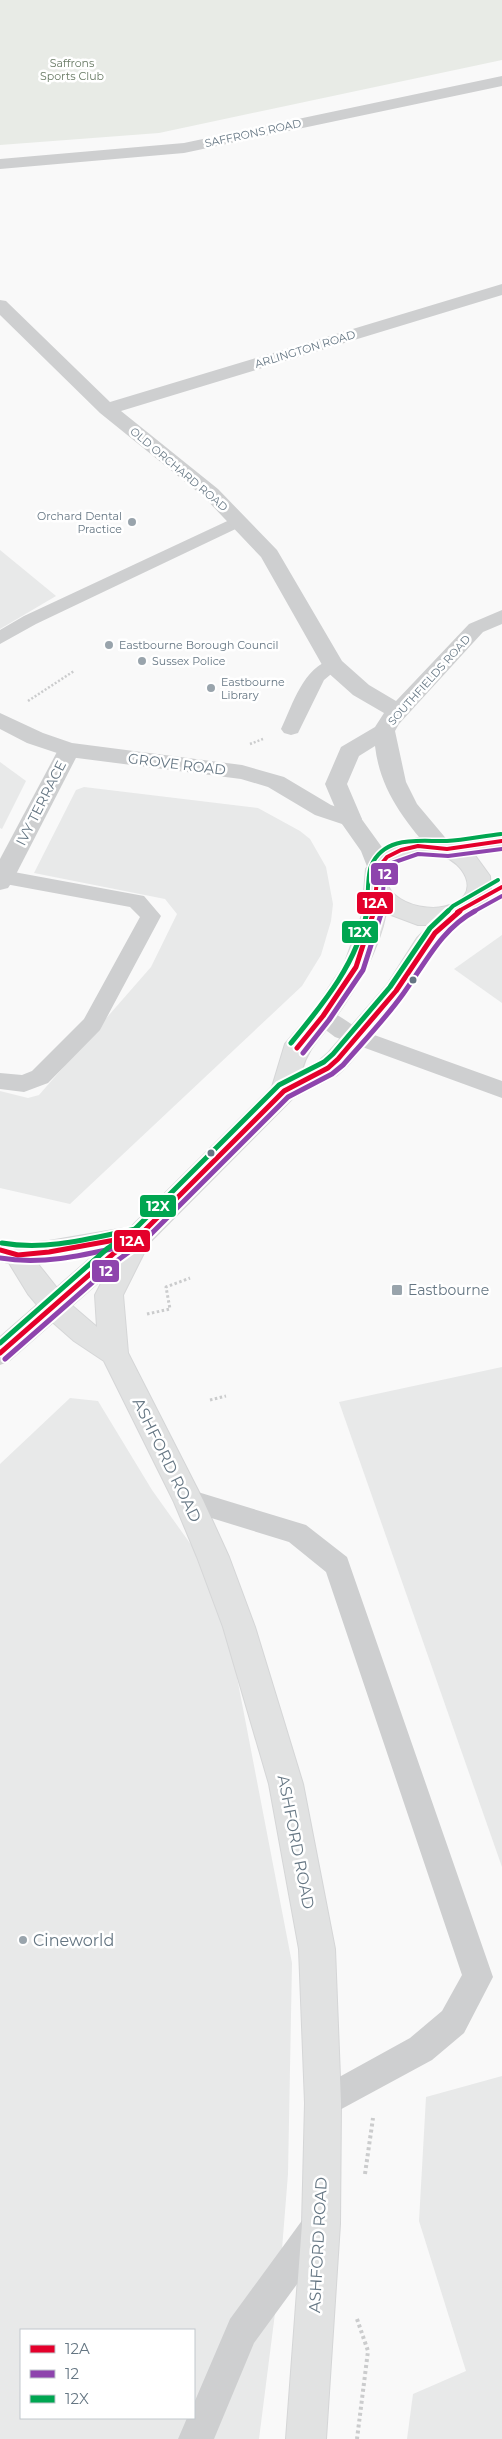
<svg xmlns="http://www.w3.org/2000/svg" width="502" height="2439" viewBox="0 0 502 2439" font-family="Montserrat,sans-serif">
<style>
.built{fill:#e8e9e9;fill-rule:evenodd}
.green{fill:#e8ebe6}
.lines{fill:none;stroke-linecap:round;stroke-linejoin:round}
.primary-casing{stroke:#d5d6d7;stroke-width:2}
.path-far2{stroke:#cbcccd;stroke-width:2.5;stroke-dasharray:2 2;stroke-linecap:butt}
.path-far1{stroke:#cbcccd;stroke-width:3;stroke-dasharray:2.5 2.5;stroke-linecap:butt}
.path{stroke:#cbcccd;stroke-width:4;stroke-dasharray:3 3;stroke-linecap:butt}
.service{fill:#cecfd0;fill-rule:evenodd}
.minor{fill:#cecfd0;fill-rule:evenodd}
.tertiary{fill:#cecfd0;fill-rule:evenodd}
.primary{fill:#e1e2e2;fill-rule:evenodd}
.bus-1-far1-casing{stroke:#fff;stroke-width:7}
.bus-1-casing{stroke:#fff;stroke-width:9}
.bus-2-far1-casing{stroke:#fff;stroke-width:7}
.bus-2-casing{stroke:#fff;stroke-width:9}
.bus-3-far1-casing{stroke:#fff;stroke-width:7}
.bus-3-casing{stroke:#fff;stroke-width:9}
.bus-1-far1{stroke:#e4002b;stroke-width:4}
.bus-1{stroke:#e4002b;stroke-width:5}
.bus-2-far1{stroke:#8e44ad;stroke-width:4}
.bus-2{stroke:#8e44ad;stroke-width:5}
.bus-3-far1{stroke:#00a651;stroke-width:4}
.bus-3{stroke:#00a651;stroke-width:5}
.poi-dot{fill:#99a4ac;stroke:#fff;stroke-width:2}
.bus-dot{fill:#657683;stroke:#fff;stroke-width:2}
.labels{text-anchor:middle;dominant-baseline:central;stroke-width:5;stroke-linejoin:round;paint-order:stroke}
.far-park-label{font-size:11px;fill:#687a64;stroke:#fff}
.far-street-label{font-size:11px;fill:#657683;stroke:#fff}
.far-poi-label{font-size:11px;fill:#657683;stroke:#fff;text-anchor:start}
.street-label{font-size:14px;fill:#657683;stroke:#fff}
.poi-label{font-size:14px;fill:#657683;stroke:#fff;text-anchor:start}
.near-street-label{font-size:16px;fill:#657683;stroke:#fff}
.near-poi-label{font-size:16px;fill:#657683;stroke:#fff;text-anchor:start}
.line-badge{stroke:#fff;stroke-width:2}
.badge-label{font-size:14px;text-anchor:middle;font-weight:bold;fill:#fff}
</style>
<rect width="100%" height="100%" fill="#f9f9f9"/>
<g class="built">
<polygon points="0,550 56,596 0,629"/>
<polygon points="0,762 26,781 2,829 0,828"/>
<polygon points="84,787 258,808 300,831 310,839 326,867 333,904 331,921 321,955 302,986 70,1204 0,1188 0,1091 28,1098 39,1095 151,967 177,914 165,899 34,873 76,790"/>
<polygon points="502,935 502,1003 454,969"/>
<polygon points="502,1367 502,1867 339,1402"/>
<path d="M70 1398 98 1401 152 1490 219 1584 292 1963 288 2174 280 2274 259 2439H0V1464ZM21 2330H194V2418H21Z"/>
<polygon points="502,2076 502,2439 407,2439 413,2394 466,2371 419,2221 426,2097"/>
</g>
<polygon class="green" points="0,0 502,0 502,60 159,133 0,145"/>
<g class="lines">
<defs>
<path id="primary" d="M502 833V849L474 854 490 876 491 893 482 907 466 917 435 950 405 997 347 1066 337 1075 293 1098 149 1243 123 1295 128 1353 203 1500 229 1557 255 1627 303 1784 335 1949 341 2103 340 2224 326 2439H286L302 2224 305 2103 299 1949 269 1784 223 1627 197 1557 174 1502 104 1361 74 1341 49 1319 28 1294 9 1263 0 1261V1241L18 1244 49 1241 131 1227 272 1087 285 1044 314 1010 344 965 362 915 366 869 382 850 418 838 448 841ZM420 854C427 854 436 853 443 856 463 863 480 890 455 903 421 920 362 889 398 862 404 858 413 856 420 854ZM386 913 418 925H430L417 938 387 985 329 1052 319 1061 302 1070C308 1048 319 1040 332 1022 356 989 378 953 386 913ZM118 1251 95 1295 97 1327 69 1303 38 1264Z"/>
</defs>
<use href="#primary" class="primary-casing"/>
<g class="path-far2">
<polyline points="28,701 74,671"/>
<polyline points="250,744 263,739"/>
</g>
<g class="path-far1">
<polyline points="147,1314 170,1309 166,1287 190,1278"/>
<polyline points="210,1400 226,1396"/>
</g>
<g class="path">
<polyline points="365,2174 373,2118"/>
<polyline points="357,2319 368,2351 357,2439"/>
</g>
<g class="service">
<polygon points="238,516 244,517 247,521 244,525 36,624 0,644 0,630 24,616"/>
<path d="M333 659 340 661 342 665 324 680 298 733 291 735 284 733 281 729C293 704 303 667 333 659Z"/>
<polygon points="3,870 144,896 161,916 100,1030 48,1083 24,1092 0,1089 0,1073 22,1075 32,1071 84,1019 140,917 130,907 0,883 0,871"/>
<path d="M323 1008C338 1013 351 1026 366 1032L502 1081V1098L335 1037 315 1022 312 1016 315 1010Z"/>
<polygon points="188,1489 306,1525 347,1557 493,1977 464,2033 432,2060 323,2119 312,2114 307,2103 312,2092 410,2038 442,2011 462,1975 326,1572 289,1542 179,1508 175,1500 179,1492"/>
<polygon points="318,2210 330,2215 335,2227 330,2239 254,2343 214,2439 178,2439 187,2418 194,2418 194,2403 230,2319 306,2215"/>
</g>
<g class="minor">
<polygon points="502,76 502,86 184,153 0,169 0,159 184,143"/>
<path d="M502 284V295L121 411 218 489 277 550 342 661 369 685 396 701 469 624 502 610V624L483 632 399 724 395 731 406 782 417 804 454 848 450 854 442 856 434 854C405 822 380 790 375 746L359 756 347 784 362 819 358 824 350 827 342 824 325 784 341 747 375 727 384 713 353 695 325 670 261 557 204 497 100 413 0 315V300L6 301 110 402Z"/>
<polygon points="69,743 77,745 80,750 12,882 8,888 0,890 0,859 58,750 61,745"/>
<polygon points="139,1225 149,1228 153,1236 149,1244 123,1262 10,1361 0,1365 0,1336 103,1246 129,1228"/>
</g>
<polygon class="tertiary" points="0,713 43,733 72,743 242,765 284,777 331,805 358,814 384,850 390,868 386,874 378,876 370,874 361,851 342,824 315,815 268,787 241,779 69,757 27,743 0,729"/>
<use href="#primary" class="primary"/>
<defs>
<g id="bus-1-far1">
<polyline points="374,912 378,868 387,857 401,850 418,846 447,849 502,841"/>
<polyline points="457,912 502,887"/>
</g>
<g id="bus-1">
<polyline points="297,1048 323,1016 356,967 374,911"/>
<polyline points="0,1250 18,1255 49,1252 137,1236"/>
<polyline points="0,1353 113,1254 139,1236 284,1091 328,1068 338,1059 396,991 435,933 460,911"/>
</g>
<g id="bus-2-far1">
<polyline points="381,912 385,871 392,863 418,854 448,856 502,849"/>
<polyline points="473,912 502,896"/>
</g>
<g id="bus-2">
<polyline points="303,1053 329,1020 363,970 382,911"/>
<path d="M0 1258C47 1266 92 1253 138 1243"/>
<path d="M5 1359 118 1260 144 1241 288 1097 332 1074 343 1065C363 1042 385 1019 403 994 425 964 441 929 475 911"/>
</g>
<g id="bus-3-far1">
<path d="M367 912C368 900 367 875 371 866 385 834 421 842 447 841 465 840 483 836 501 834"/>
<polyline points="447,912 453,906 498,880"/>
</g>
<g id="bus-3">
<path d="M291 1043C323 1004 358 962 367 911"/>
<path d="M2 1243C47 1251 92 1238 136 1229"/>
<polyline points="0,1343 108,1248 134,1230 279,1085 324,1062 333,1054 390,987 430,928 448,911"/>
</g>
</defs>
<use href="#bus-1-far1" class="bus-1-far1-casing"/>
<use href="#bus-1" class="bus-1-casing"/>
<use href="#bus-2-far1" class="bus-2-far1-casing"/>
<use href="#bus-2" class="bus-2-casing"/>
<use href="#bus-3-far1" class="bus-3-far1-casing"/>
<use href="#bus-3" class="bus-3-casing"/>
<use href="#bus-1-far1" class="bus-1-far1"/>
<use href="#bus-1" class="bus-1"/>
<use href="#bus-2-far1" class="bus-2-far1"/>
<use href="#bus-2" class="bus-2"/>
<use href="#bus-3-far1" class="bus-3-far1"/>
<use href="#bus-3" class="bus-3"/>
</g>
<g class="poi-dot">
<circle cx="132" cy="522" r="5"/>
<circle cx="109" cy="645" r="5"/>
<circle cx="142" cy="661" r="5"/>
<circle cx="211" cy="688" r="5"/>
<rect x="391" y="1284" width="12" height="12" rx="2.5"/>
<circle cx="23" cy="1940" r="5"/>
</g>
<g class="bus-dot">
<circle cx="413" cy="980" r="4.5"/>
<circle cx="211" cy="1153" r="4.5"/>
</g>
<g class="labels">
<g class="far-park-label">
<text x="72" y="63">Saffrons<tspan x="72" dy="13">Sports Club</tspan></text>
</g>
<g class="far-street-label">
<text transform="translate(253 133) rotate(-12)">SAFFRONS ROAD</text>
<text transform="translate(305 349) rotate(-17)">ARLINGTON ROAD</text>
<text transform="translate(179 469) rotate(40)">OLD ORCHARD ROAD</text>
<text transform="translate(429 680) rotate(-48)">SOUTHFIELDS ROAD</text>
</g>
<g class="far-poi-label">
<text x="122" y="516" text-anchor="end">Orchard Dental<tspan x="122" dy="13">Practice</tspan></text>
<text x="119" y="645">Eastbourne Borough Council</text>
<text x="152" y="661">Sussex Police</text>
<text x="221" y="682">Eastbourne<tspan x="221" dy="13">Library</tspan></text>
</g>
<g class="street-label">
<text transform="translate(177 764) rotate(7)">GROVE ROAD</text>
<text transform="translate(41 803) rotate(-63)">IVY TERRACE</text>
</g>
<g class="poi-label">
<text x="408" y="1290">Eastbourne</text>
</g>
<g class="near-street-label">
<text transform="translate(167 1460) rotate(64)">ASHFORD ROAD</text>
<text transform="translate(296 1842) rotate(79)">ASHFORD ROAD</text>
<text transform="translate(318 2245) rotate(-87)">ASHFORD ROAD</text>
</g>
<g class="near-poi-label">
<text x="33" y="1940">Cineworld</text>
</g>
</g>
<g class="line-badge">
<rect x="370" y="862" width="29" height="24" rx="5" fill="#8e44ad"/>
<rect x="356" y="891" width="38" height="24" rx="5" fill="#e4002b"/>
<rect x="341" y="920" width="38" height="24" rx="5" fill="#00a651"/>
<rect x="139" y="1194" width="38" height="24" rx="5" fill="#00a651"/>
<rect x="113" y="1229" width="38" height="24" rx="5" fill="#e4002b"/>
<rect x="91" y="1259" width="29" height="24" rx="5" fill="#8e44ad"/>
</g>
<g class="badge-label">
<text x="385" y="879">12</text>
<text x="375" y="908">12A</text>
<text x="360" y="937">12X</text>
<text x="158" y="1211">12X</text>
<text x="132" y="1246">12A</text>
<text x="106" y="1276">12</text>
</g>
<rect x="20" y="2329" width="175" height="90" fill="#ffffff" stroke="#c1c8cd"/>
<rect x="30" y="2345" width="25" height="8" fill="#e4002b" stroke="#c1c8cd"/>
<text x="65" y="2354" font-size="15" fill="#657683">12A</text>
<rect x="30" y="2370" width="25" height="8" fill="#8e44ad" stroke="#c1c8cd"/>
<text x="65" y="2379" font-size="15" fill="#657683">12</text>
<rect x="30" y="2395" width="25" height="8" fill="#00a651" stroke="#c1c8cd"/>
<text x="65" y="2404" font-size="15" fill="#657683">12X</text>
</svg>
